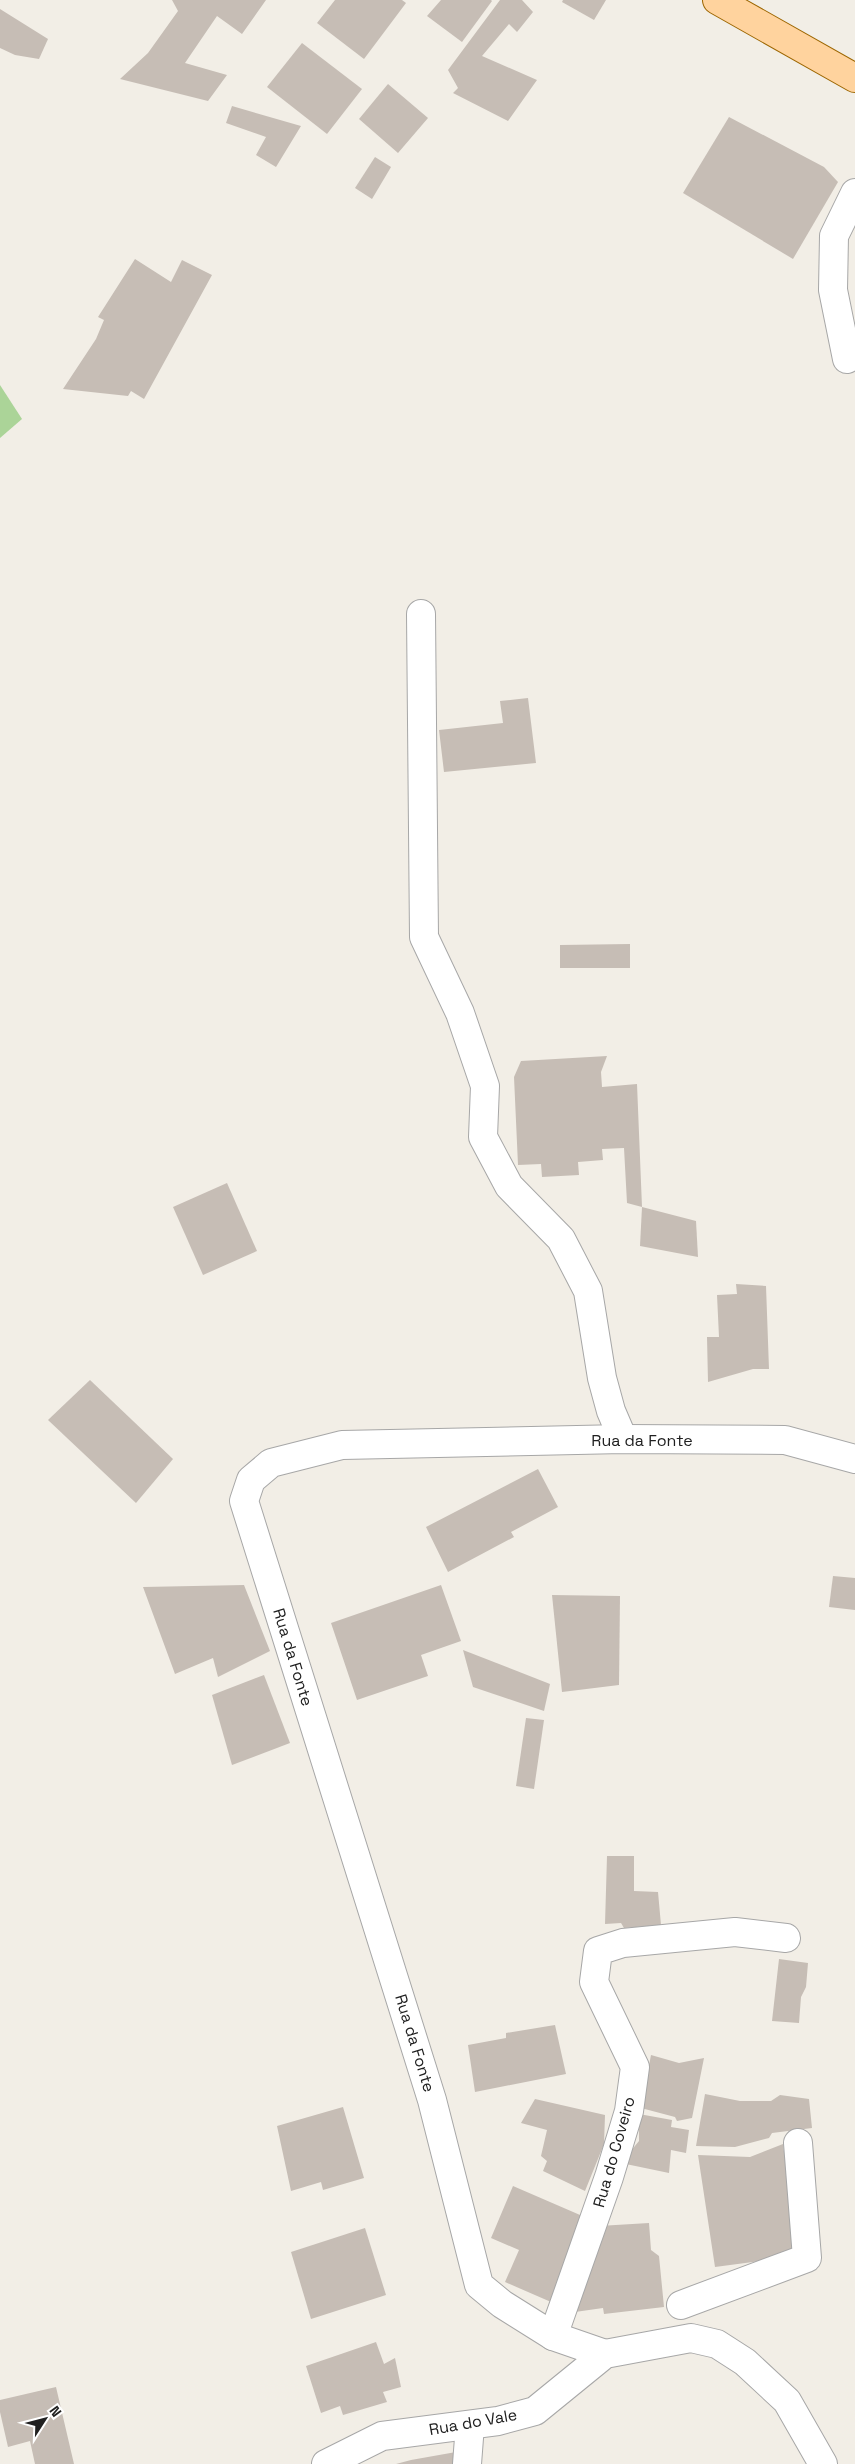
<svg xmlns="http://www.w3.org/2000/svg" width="855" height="2464" viewBox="0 0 855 2464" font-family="'Space Grotesk',sans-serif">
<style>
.forest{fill:#abd498}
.building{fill:#c6bdb5}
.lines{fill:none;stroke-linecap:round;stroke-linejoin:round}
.minor-casing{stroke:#a7a7a7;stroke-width:30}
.major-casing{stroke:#9d6600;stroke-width:30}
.minor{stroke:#fff;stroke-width:28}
.major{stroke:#ffd39e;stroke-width:28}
.labels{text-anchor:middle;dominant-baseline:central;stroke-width:5;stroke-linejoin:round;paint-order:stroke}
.street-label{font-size:16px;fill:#202020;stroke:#fff}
</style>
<rect width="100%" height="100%" fill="#f2eee6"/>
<polygon class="forest" points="0,385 22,419 0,438"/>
<g class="building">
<polygon points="172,0 266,0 242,34 217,16 185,63 227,75 208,101 120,79 148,53 178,11"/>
<polygon points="335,0 402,0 406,3 364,59 317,23"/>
<polygon points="441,0 491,0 492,1 462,42 427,16"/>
<polygon points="500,0 522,0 533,12 517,32 509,24 482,56 537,80 508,121 453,93 458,88 448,70"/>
<polygon points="563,0 606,0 594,20 562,2"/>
<polygon points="0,9 48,39 39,59 15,55 0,48"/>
<polygon points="302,43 362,89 327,134 267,87"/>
<polygon points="388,84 428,118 398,153 359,119"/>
<polygon points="232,106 301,126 276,167 256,155 266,137 226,123"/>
<polygon points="729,117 824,167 838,182 793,259 683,193"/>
<polygon points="375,157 391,167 372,199 355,188"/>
<polygon points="135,259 171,282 182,260 212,275 144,399 131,391 128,396 63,389 96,339 104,320 98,317"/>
<polygon points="528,698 536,763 444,772 439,730 503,723 500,701"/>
<polygon points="630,944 630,968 560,968 560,945"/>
<polygon points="607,1056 601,1072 602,1087 637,1084 642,1207 627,1203 624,1148 602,1149 603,1160 578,1162 579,1175 542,1177 541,1164 518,1165 514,1077 521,1061"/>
<polygon points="227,1183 257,1251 203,1275 173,1207"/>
<polygon points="642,1207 696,1221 698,1257 640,1246"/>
<polygon points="736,1284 766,1286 769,1369 753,1369 708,1382 707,1337 719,1337 717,1295 737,1294"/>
<polygon points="90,1380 173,1459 136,1503 48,1420"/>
<polygon points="538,1469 558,1507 511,1532 514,1537 448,1572 426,1527"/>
<polygon points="833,1576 855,1578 855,1610 829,1607"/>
<polygon points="244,1585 270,1651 218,1677 213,1658 175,1674 143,1587"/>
<polygon points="441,1585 461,1641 421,1655 428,1676 357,1700 331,1623"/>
<polygon points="552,1595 620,1596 619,1685 562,1692"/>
<polygon points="463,1650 550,1684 544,1711 473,1687"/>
<polygon points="264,1675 290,1743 232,1765 212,1695"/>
<polygon points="526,1718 544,1720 534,1789 516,1786"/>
<polygon points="607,1856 634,1856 634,1891 658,1892 661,1925 624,1928 621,1923 605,1924"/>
<polygon points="779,1959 808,1963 806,1987 801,1997 799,2023 772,2021"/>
<polygon points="555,2025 566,2074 475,2092 468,2045 506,2038 506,2033"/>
<polygon points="651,2055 679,2063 704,2058 692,2118 677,2121 675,2117 641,2108"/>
<polygon points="705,2094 740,2101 771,2101 780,2095 809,2099 812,2128 772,2133 769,2138 735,2147 696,2146"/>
<polygon points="535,2099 605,2115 604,2144 585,2191 543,2171 547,2161 541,2156 547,2130 521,2123"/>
<polygon points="343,2107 364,2178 323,2190 321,2182 291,2191 277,2126"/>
<polygon points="639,2114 672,2120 671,2127 689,2130 686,2153 671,2150 669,2173 621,2163 639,2141"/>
<polygon points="783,2144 797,2250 784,2258 715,2267 698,2155 750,2157"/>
<polygon points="513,2186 587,2218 551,2302 505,2282 519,2250 491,2238"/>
<polygon points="649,2223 651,2250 659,2256 664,2307 604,2314 603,2308 575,2312 599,2226"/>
<polygon points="365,2228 386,2295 311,2319 291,2252"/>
<polygon points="376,2342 384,2364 395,2358 401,2387 383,2392 387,2402 343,2415 340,2406 321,2413 306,2366"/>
<polygon points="56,2387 74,2464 35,2464 30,2441 8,2447 0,2412 0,2400"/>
<polygon points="456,2452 459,2464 396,2464 411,2460"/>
</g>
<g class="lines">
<defs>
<g id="minor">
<polyline points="847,359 833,290 834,236 855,193"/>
<polyline points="421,614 424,937 460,1013 485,1086 483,1137 509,1186 561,1239 588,1291 602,1378 611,1411 623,1439"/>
<polyline points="681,2305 807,2258 798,2143"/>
<polyline points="553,2336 609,2177 629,2111 635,2067 594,1982 598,1951 623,1943 735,1932 786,1938"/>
<polyline points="605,2354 553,2336 502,2304 479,2285 432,2100 244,1501 251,1480 271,1463 342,1445 623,1439 785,1440 855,1459"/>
<polyline points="326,2464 382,2436 498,2421 535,2411 605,2354 691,2338 717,2344 745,2362 787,2401 823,2464"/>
<polyline points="467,2464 470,2425"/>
</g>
<polyline id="major" points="717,0 855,78"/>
</defs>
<use href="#minor" class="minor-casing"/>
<use href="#major" class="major-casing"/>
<use href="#minor" class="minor"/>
<use href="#major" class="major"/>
</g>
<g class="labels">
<g class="street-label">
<text x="642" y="1440">Rua da Fonte</text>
<text transform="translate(293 1657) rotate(73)">Rua da Fonte</text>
<text transform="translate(415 2043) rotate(73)">Rua da Fonte</text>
<text transform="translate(614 2152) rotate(-74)">Rua do Coveiro</text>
<text transform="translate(473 2422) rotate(-10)">Rua do Vale</text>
</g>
</g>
<g transform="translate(45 2419) rotate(54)" stroke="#ffffff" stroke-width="4" paint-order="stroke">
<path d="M0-4L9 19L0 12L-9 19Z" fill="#202020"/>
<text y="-8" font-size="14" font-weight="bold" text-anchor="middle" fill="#202020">N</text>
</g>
</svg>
